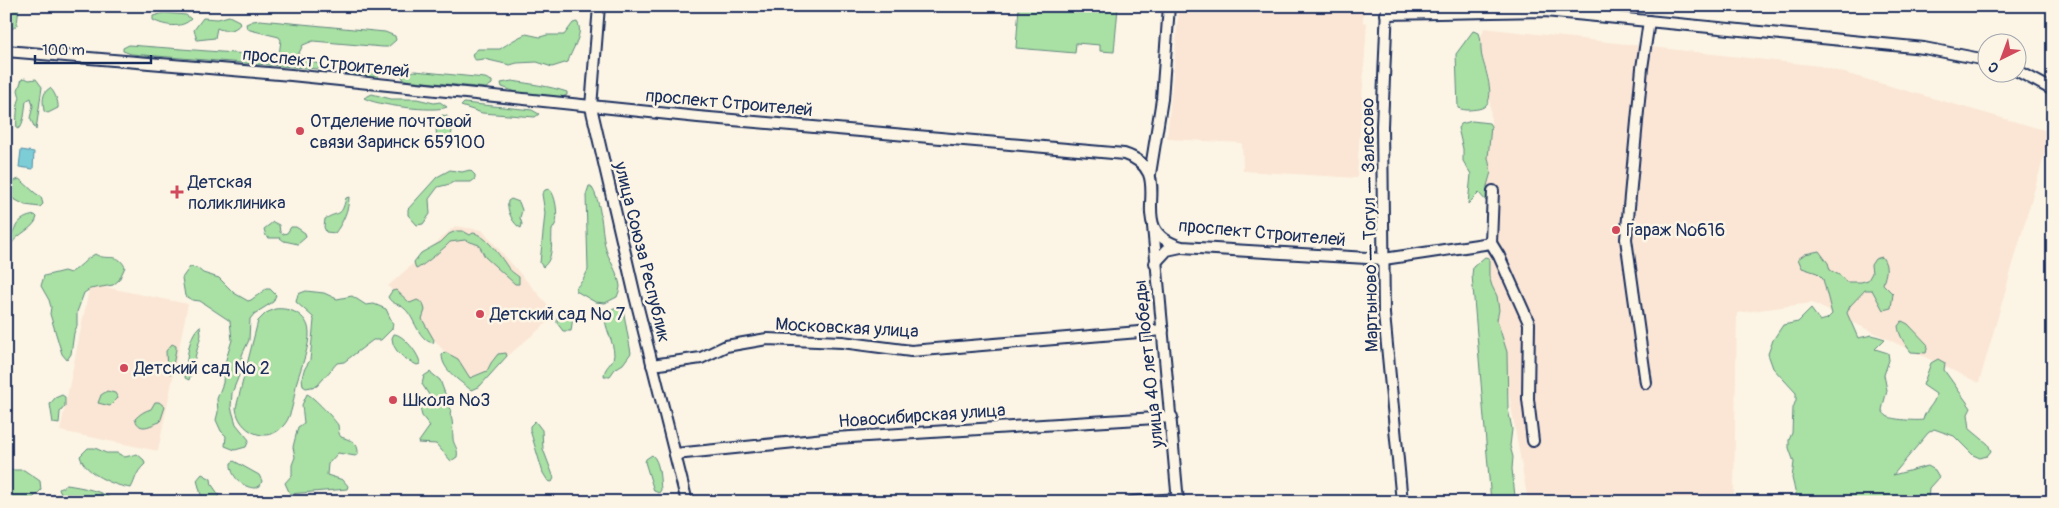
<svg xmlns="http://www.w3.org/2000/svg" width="2059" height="508" viewBox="0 0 2059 508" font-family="Pangolin,sans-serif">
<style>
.built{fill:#fbe6d5}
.green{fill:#a9e0a3;stroke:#628880}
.water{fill:#7dcdd7;stroke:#568ea7}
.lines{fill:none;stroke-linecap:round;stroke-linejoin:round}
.minor-casing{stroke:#1b2f5e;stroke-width:14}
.minor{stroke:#fcf5e5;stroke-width:10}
.poi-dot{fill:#d1495b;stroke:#fcf5e5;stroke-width:2}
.labels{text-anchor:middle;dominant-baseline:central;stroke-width:5;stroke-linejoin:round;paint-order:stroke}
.street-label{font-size:18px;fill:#1b2f5e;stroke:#fcf5e5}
.poi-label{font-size:18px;fill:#1b2f5e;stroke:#fcf5e5;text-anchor:start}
</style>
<rect width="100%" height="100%" fill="#fcf5e5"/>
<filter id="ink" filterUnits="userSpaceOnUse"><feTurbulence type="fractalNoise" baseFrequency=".02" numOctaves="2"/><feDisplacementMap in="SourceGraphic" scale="10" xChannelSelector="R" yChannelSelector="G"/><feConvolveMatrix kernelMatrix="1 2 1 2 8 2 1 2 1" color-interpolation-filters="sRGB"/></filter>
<g filter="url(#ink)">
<g class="built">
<polygon points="1179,6 1364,6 1363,22 1367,23 1357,178 1243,171 1242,143 1167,139"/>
<polygon points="1484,28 1820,66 2051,132 1979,383 1812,303 1737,313 1734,495 1684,502 1528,502 1506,378 1507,352 1497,320 1499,310 1497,296 1492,286 1489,276 1486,201 1489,198 1487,186 1491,176 1488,158 1491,126 1489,78 1481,55 1481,37"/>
<polygon points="455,226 482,230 548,305 548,322 473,385 388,286"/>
<polygon points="90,284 188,304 158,451 60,431"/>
</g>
<g class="green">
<polygon points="10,6 19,6 17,25 12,29 9,26"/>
<polygon points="1019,6 1106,6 1118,8 1114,52 1100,51 1100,45 1076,43 1075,53 1016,48"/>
<path d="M164 13 186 15 191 19C182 29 164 26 153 20V16Z"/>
<path d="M229 16 239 21 240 24C236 31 224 32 217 28L215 38 197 40 194 30 203 18 218 19Z"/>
<path d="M260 20 385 32 395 36 396 40 388 47H383L313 41 303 45 298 55 318 64 320 66 318 69 131 54 123 51V48L129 45 260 55C267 58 272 59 279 55L281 40 279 37 250 30 247 28 246 24 253 21Z"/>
<path d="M577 22C585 33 571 50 568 62L552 67 537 62 517 63 510 65 484 59 476 60 473 58 472 54 478 49H500C509 43 516 38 526 34L540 37 547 35H564L573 23Z"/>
<path d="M1473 31 1479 33C1482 41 1480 49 1482 57 1485 70 1500 106 1478 109 1470 110 1466 111 1458 108L1456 54Z"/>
<polygon points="358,67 376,68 379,71 378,78 375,79 351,75 347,73 346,68"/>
<polygon points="415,71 485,78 492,81 492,84 486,88 404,80 402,76 407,72"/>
<path d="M25 78 29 80 36 79 42 87 36 130 30 118 33 106 31 98 26 101 24 117 21 127 17 129C16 123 17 102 20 98L18 90 22 79Z"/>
<path d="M512 81C531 84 549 86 567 92V95L560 98 516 92 502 87 501 83Z"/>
<path d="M50 88C54 91 59 102 58 108L48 113 44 111C43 103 41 93 50 88Z"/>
<path d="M372 94 391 99H417L434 103 440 102 447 107C435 113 375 105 364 98Z"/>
<polygon points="464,103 532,110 539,114 535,117 482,113 461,106"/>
<path d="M442 115 447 116C455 124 453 140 444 146L438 143C436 133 434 123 442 115Z"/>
<polygon points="1472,121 1489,123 1491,126 1488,158 1491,172 1487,186 1489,198 1486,201 1479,193 1468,204 1471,174 1463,161 1463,149 1458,128 1461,124"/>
<polygon points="450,170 462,172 470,170 475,175 475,179 471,182 453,182 450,184 438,187 429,199 430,214 423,224 417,225 408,215 408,209 437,177"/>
<path d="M19 179C28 185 32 192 41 197L43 204 40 207 25 205 10 197C8 188 10 182 19 179Z"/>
<path d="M589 186H591C602 203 601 226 605 246 608 259 618 272 620 286 620 290 618 294 617 297L605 303 595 302 576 291V288L583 280 588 270 586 195Z"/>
<path d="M549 189C556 194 558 215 556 223 555 225 553 228 552 230 551 242 554 259 543 267L540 263 545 213 542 194 545 190Z"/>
<path d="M349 197C349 210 342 224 335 233L326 232 324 227 325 219C339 210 341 219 346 198Z"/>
<path d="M511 199 519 202 522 210 520 218 522 224 521 228C513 225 506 209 508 201Z"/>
<path d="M35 215 37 217C35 229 17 233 11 245L7 243C16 229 15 218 35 215Z"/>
<polygon points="273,222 279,225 280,232 283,234 287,233 291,227 296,227 305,233 306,237 298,244 284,241 280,238 269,238 266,236 264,229"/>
<path d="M456 231H463L470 235 473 233C485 234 501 257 507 266 509 270 515 274 519 277V284H515L485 257 479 245 465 240 450 242C447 246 419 269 416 269L414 262 421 253 441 242 449 234Z"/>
<path d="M1819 251 1828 263 1830 270 1841 276 1846 282H1861L1868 280 1872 273 1871 265 1875 259 1882 257C1889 267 1886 273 1883 284L1893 294 1891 308 1883 310 1872 290H1865L1850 306 1847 313 1858 338 1872 335 1885 339 1875 349 1888 353 1889 360 1884 375 1887 390 1882 410C1883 412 1885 415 1887 416 1891 420 1918 421 1923 420 1925 409 1935 405 1936 394L1923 385 1931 363 1938 359 1945 363 1944 370 1971 408 1968 414 1970 429 1988 444 1991 451 1987 456 1980 458 1973 455 1954 436 1934 429 1928 433 1893 475 1928 466 1935 470 1939 477 1929 488 1928 502H1798L1792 478 1794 462 1789 448V440L1792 433 1793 408 1796 400V393L1773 368 1768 354 1773 340 1783 325 1798 322 1811 309 1820 321 1827 319 1832 314 1823 279 1817 273 1802 268 1798 259 1805 254Z"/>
<path d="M95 254C107 262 117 251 125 267L119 280 113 285 90 289 84 293 77 312V326L74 333 71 354 67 360 62 354 50 314 51 307 49 300 41 286 44 276 64 271 70 273C80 268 85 259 95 254Z"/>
<polygon points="1485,257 1489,258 1489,276 1492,286 1497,296 1499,310 1497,320 1507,352 1508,409 1512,429 1510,446 1513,457 1512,469 1515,496 1514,502 1491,502 1472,275 1473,267"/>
<polygon points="190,267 197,268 203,273 219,278 234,293 248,301 251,300 266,289 270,289 276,295 273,302 254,314 250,319 249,340 242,355 242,368 232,393 231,407 236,424 249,440 246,447 235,450 225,446 226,436 221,431 216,420 218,412 217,399 223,383 224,366 232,340 230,321 200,301 192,300 185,296 182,278"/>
<path d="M396 290 410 303 417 300 423 303 425 310 422 319 434 340 433 343C418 340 415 318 405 309 399 303 392 305 388 297L392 291Z"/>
<polygon points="306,291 324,293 337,299 352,296 366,305 374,304 386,309 393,324 392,329 381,340 373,340 344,362 337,363 317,386 306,388 303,386 302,378 304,370 310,360 314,320 313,317 296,302 298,294"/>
<path d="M619 307 623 309 631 353 623 364 615 369 610 376H604C604 367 613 364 614 355 614 341 604 328 605 315L609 311Z"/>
<path d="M275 309C290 307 308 315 309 332 310 345 301 368 297 381 294 394 293 415 284 425 267 446 238 431 236 408L258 321 266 313Z"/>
<polygon points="560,312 568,312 573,317 571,331 563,331 557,323 557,315"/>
<path d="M1902 321 1908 324 1928 345 1926 353 1911 352C1905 344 1899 336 1898 326Z"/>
<path d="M200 326 201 335 189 380 185 378C187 362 187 337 200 326Z"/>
<path d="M394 334C403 334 420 355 420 364L417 365C405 359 393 352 392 338Z"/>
<polygon points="172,344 176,346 176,349 172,371 170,374 167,372 166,351"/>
<path d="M445 352 458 359 470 378 487 371 491 363 498 354 506 353 507 356 480 386 471 390C460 381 442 370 442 355Z"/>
<path d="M430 372 440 380 451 410 450 414C454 423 452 428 453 438 453 445 459 448 457 457L451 461 436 444 418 443 430 426 422 416 420 408 431 398 422 384 424 376Z"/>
<polygon points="107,391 115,393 118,398 110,406 98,403 101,395"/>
<path d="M307 394C313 396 335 420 338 425 339 430 338 433 341 437 350 440 359 442 358 454L355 456 338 453 328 464 327 475 343 480 348 486 347 489 290 494 285 483 292 475V465L295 457 293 447 298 427 304 423 302 405Z"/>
<polygon points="62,395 65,397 65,406 60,412 59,424 53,423 50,404 55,398"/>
<path d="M155 402H159L165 407 160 422C150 425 140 433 135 419 140 414 144 411 151 409Z"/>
<polygon points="535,421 542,430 543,449 554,478 552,482 548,481 543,473 530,430 530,426"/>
<path d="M88 448H95L106 453H117L125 457 137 454 144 460 145 464C135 473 136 479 131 488 114 486 84 473 80 456Z"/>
<path d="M652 455C660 461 660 480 661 490L659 493 654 491 645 462 646 459Z"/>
<path d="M234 461 259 475 262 481 260 486 255 488C243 488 230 476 231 463Z"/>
<polygon points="6,470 24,470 40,481 41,490 33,498 6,501"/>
<polygon points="202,474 211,479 212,485 219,495 216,499 209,499 201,495 197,480"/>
<path d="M67 485C80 487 106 491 114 502H75L60 492 59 489Z"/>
</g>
<polygon class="water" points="21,150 34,152 33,169 19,167"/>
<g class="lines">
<defs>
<g id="minor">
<polyline points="599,6 591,107 635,296 687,502"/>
<polyline points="1387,6 1382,126 1384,314 1402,502"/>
<polyline points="1386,14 1545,11 1924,48 1986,60"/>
<path d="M6 51 291 75 698 117 1124 154C1183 173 1118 229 1182 247L1384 259 1491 243 1499 256 1529 323 1528 399 1533 441"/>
<polyline points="2016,70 2053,90"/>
<polyline points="1150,174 1162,99 1169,6"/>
<polyline points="1153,226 1178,502"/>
<polyline points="1491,243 1493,191"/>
<polyline points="1155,263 1167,250 1181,247"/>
<polyline points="652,365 701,358 726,346 767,339 842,342 911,351 1163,330"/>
<polyline points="1646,383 1626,239 1642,68 1649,21"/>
<polyline points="675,454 835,438 1172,417"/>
<polyline points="1132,502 1178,499"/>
</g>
</defs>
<use href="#minor" class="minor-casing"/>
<use href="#minor" class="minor"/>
</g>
</g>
<g class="poi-dot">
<circle cx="300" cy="131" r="5"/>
<path d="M174.5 184.5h5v5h5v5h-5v5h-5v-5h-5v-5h5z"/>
<circle cx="1616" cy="230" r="5"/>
<circle cx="480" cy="314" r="5"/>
<circle cx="124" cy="368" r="5"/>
<circle cx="393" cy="400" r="5"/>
</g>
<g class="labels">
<g class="street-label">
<text transform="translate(326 63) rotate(6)">проспект Строителей</text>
<text transform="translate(729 103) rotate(5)">проспект Строителей</text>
<text transform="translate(1370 225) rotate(-91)">Мартыново — Тогул — Залесово</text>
<text transform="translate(1262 233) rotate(5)">проспект Строителей</text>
<text transform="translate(642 252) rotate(76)">улица Союза Республик</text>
<text transform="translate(847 328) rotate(3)">Московская улица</text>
<text transform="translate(1149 364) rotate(-96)">улица 40 лет Победы</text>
<text transform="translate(922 416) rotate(-4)">Новосибирская улица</text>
</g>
<g class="poi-label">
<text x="310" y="121">Отделение почтовой<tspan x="310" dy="21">связи Заринск 659100</tspan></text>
<text x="188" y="182">Детская<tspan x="188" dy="21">поликлиника</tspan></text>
<text x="1626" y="230">Гараж №616</text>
<text x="490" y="314">Детский сад № 7</text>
<text x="134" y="368">Детский сад № 2</text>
<text x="403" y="400">Школа №3</text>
</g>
</g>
<rect width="2059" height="508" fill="none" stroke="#fcf5e5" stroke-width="25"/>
<rect x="12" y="12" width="2034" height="483" fill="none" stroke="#1b2f5e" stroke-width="2" filter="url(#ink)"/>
<g transform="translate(2002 58) rotate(222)"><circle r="24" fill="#fcf5e5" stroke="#a2a6af"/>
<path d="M0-4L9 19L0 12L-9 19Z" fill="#d1495b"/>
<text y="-8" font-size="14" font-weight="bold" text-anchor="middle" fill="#1b2f5e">С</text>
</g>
<path d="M35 55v8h116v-8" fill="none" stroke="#1b2f5e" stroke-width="2.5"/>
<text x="42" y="55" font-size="15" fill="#1b2f5e" stroke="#fcf5e5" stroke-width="4" paint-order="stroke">100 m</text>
</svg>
